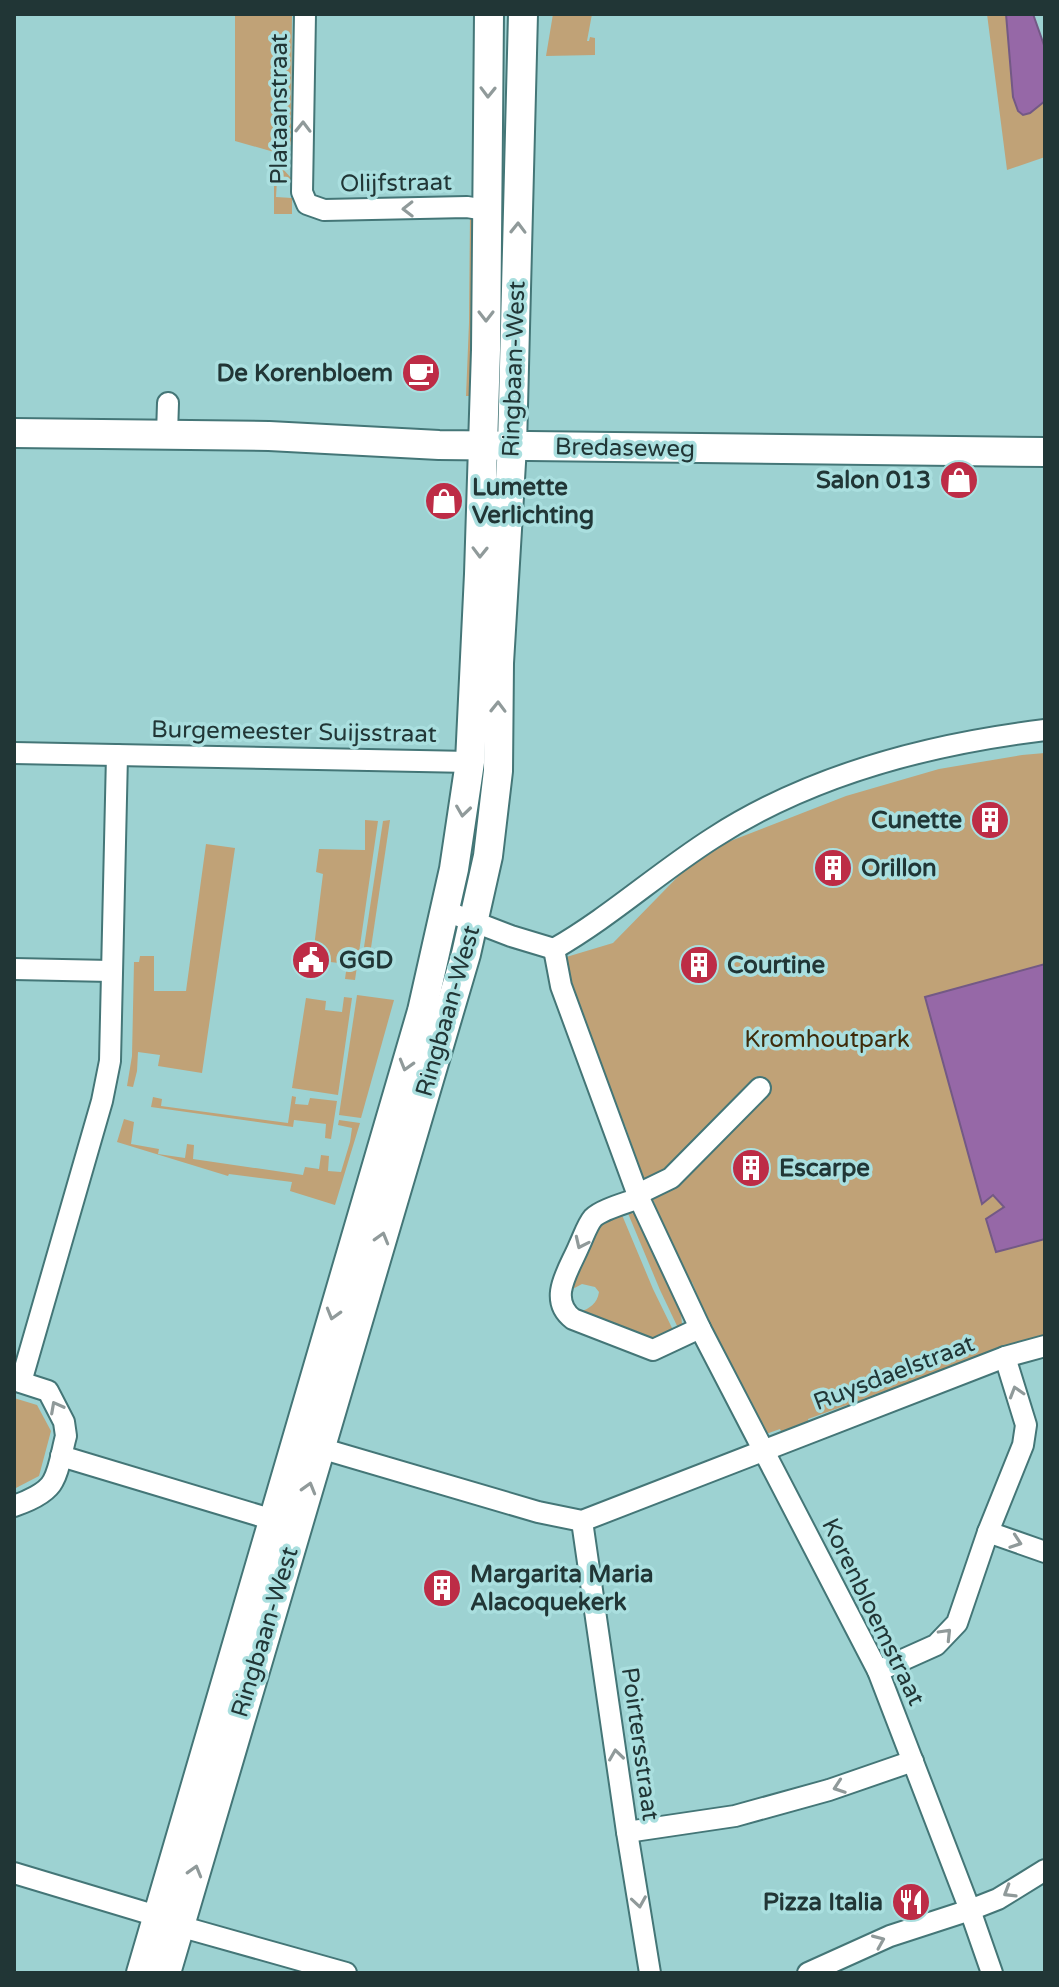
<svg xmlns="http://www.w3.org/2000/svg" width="1059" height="1987" viewBox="0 0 1059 1987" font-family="'Varela Round',sans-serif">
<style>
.green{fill:#c0a277}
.water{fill:#9668a7;stroke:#735985;stroke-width:2}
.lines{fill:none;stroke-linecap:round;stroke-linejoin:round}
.street-casing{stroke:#447677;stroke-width:24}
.secondary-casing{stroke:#447677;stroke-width:32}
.street{stroke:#fff;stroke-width:20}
.secondary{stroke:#fff;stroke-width:28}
.oneway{stroke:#909a9a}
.labels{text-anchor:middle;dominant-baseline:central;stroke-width:7;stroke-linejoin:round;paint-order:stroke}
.street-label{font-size:24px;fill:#213636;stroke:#aadfdf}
.poi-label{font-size:24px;font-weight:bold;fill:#213636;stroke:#aadfdf;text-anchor:start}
.park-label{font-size:24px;fill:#3f2b0a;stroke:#aadfdf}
</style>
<rect width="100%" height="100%" fill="#9dd2d2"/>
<g class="green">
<polygon points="235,14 292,14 291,136 298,138 281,154 274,155 274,152 235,141"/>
<polygon points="553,14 592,14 587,41 589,41 590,37 595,38 595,55 546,56"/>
<polygon points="987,14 1006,14 1013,97 1018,111 1023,115 1045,101 1045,157 1007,170"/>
<polygon points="274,167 282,168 292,179 277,180 276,197 292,198 292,214 274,214"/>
<polygon points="470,214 473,216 470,396 466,396 469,323"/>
<polygon points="1045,753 1045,1337 959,1364 863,1399 865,1405 850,1411 847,1405 808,1419 810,1426 783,1436 780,1429 766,1434 715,1343 718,1340 704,1309 699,1311 695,1303 699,1299 692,1282 686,1282 652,1205 655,1204 638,1171 640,1169 625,1125 619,1124 617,1117 620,1112 592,1047 583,1017 580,1018 563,958 613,943 702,852 846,796 939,769 1022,755"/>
<polygon points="365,820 378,821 355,980 345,979 347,964 322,961 319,975 317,975 321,949 314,947 323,874 316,872 319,849 365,850"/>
<polygon points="390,820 368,968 361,967 383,821"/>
<polygon points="206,844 235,848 202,1073 158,1066 160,1055 138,1052 137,1071 133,1087 127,1086 132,1056 134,962 139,962 140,956 154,956 154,991 186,991"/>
<polygon points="357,995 394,1000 361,1118 339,1115"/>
<polygon points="344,997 352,998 338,1095 292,1088 306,998 326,1001 325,1010 342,1012"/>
<polygon points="292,1096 296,1097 295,1104 308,1105 310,1098 337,1101 331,1139 325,1138 326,1124 294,1120 293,1127 151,1107 153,1097 162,1099 161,1106 288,1123"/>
<polygon points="124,1119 134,1122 131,1144 159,1149 158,1154 185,1158 187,1144 194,1145 193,1159 303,1175 305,1167 319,1169 321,1155 329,1156 328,1171 341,1172 350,1142 352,1128 338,1125 339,1120 360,1123 335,1205 290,1191 292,1182 229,1174 228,1176 117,1142"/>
<polygon points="627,1211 634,1214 639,1220 681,1314 682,1324 679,1330 660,1290"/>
<path d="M622 1215 653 1289 673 1330 651 1340 580 1312C590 1308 597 1304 599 1292L595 1287 582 1284 567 1292 598 1226Z"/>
<polygon points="14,1398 37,1405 51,1431 39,1476 14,1489"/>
</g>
<g class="water">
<polygon points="1006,14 1033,14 1045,48 1045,101 1030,113 1023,115 1018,111 1013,97"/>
<polygon points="1045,964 1045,1239 996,1252 986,1219 1004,1207 993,1195 982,1204 925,997"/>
</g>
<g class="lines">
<defs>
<g id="street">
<polyline points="305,14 302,192 307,204 324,210 467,207 486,210"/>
<polyline points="167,434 168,403"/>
<polyline points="14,753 470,762"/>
<polyline points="446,911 511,936 554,949"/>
<polyline points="554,949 561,986 639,1198 700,1328 878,1671 970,1910 992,1973"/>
<path d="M554 949C610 917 658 873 713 838 812 774 929 744 1045 730"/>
<polyline points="14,969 111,971"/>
<polyline points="638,1194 671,1178 760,1088"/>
<path d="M639 1198C627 1203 602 1209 593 1218 587 1225 583 1238 579 1246 569 1270 547 1299 573 1319L653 1350 700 1328"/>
<path d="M14 1380 48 1391 64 1422 66 1436C62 1450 60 1469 53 1481 47 1493 26 1502 14 1506"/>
<polyline points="21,1382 102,1101 110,1061 117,755"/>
<polyline points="320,1448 538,1512 582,1521 1005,1357 1045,1346"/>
<polyline points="61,1456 287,1524"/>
<polyline points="582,1521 627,1832 650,1973"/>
<polyline points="988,1532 1045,1552"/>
<polyline points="878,1671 936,1645 957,1623 988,1532 1023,1445 1026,1425 1005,1357"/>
<polyline points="627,1832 735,1816 829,1790 913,1761"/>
<polyline points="14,1873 157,1916"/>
<polyline points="179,1926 346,1973"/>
<polyline points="808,1973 890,1936 970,1910 998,1899 1045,1870"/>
</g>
<g id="secondary">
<polyline points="14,433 269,436 439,445 1045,452"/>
<polyline points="141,1973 422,1011 454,869 470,762 479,574 486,350 489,14"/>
<polyline points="166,1973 466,954 488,856 498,771 499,663 512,446 523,14"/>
</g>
</defs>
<use href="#street" class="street-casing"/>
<use href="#secondary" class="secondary-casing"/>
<use href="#street" class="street"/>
<use href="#secondary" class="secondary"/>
</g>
<defs><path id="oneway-chevron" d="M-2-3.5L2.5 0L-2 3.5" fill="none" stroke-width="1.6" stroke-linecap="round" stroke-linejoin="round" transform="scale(2)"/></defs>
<g class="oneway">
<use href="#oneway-chevron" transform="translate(488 92) rotate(91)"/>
<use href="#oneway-chevron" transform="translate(303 127) rotate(-89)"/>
<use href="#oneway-chevron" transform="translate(408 209) rotate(179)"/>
<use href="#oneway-chevron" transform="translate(518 228) rotate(-89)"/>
<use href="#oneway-chevron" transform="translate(486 316) rotate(90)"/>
<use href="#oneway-chevron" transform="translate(480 552) rotate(91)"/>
<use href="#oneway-chevron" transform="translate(498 707) rotate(-89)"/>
<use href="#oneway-chevron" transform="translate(463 811) rotate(98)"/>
<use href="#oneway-chevron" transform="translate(406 1065) rotate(106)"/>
<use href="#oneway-chevron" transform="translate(382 1238) rotate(-74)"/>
<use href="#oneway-chevron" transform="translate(581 1243) rotate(115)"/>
<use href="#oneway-chevron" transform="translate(333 1314) rotate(106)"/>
<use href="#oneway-chevron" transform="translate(1016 1392) rotate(-107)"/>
<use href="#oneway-chevron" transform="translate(56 1407) rotate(-118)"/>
<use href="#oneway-chevron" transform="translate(309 1488) rotate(-74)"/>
<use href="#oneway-chevron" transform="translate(1016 1542) rotate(19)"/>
<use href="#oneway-chevron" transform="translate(946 1634) rotate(-46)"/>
<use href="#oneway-chevron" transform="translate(616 1755) rotate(-98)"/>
<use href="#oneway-chevron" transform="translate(839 1787) rotate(161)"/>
<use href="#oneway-chevron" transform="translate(195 1871) rotate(-74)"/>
<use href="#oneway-chevron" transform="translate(1009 1892) rotate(149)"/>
<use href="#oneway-chevron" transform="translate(639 1902) rotate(81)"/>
<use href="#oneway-chevron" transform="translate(879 1941) rotate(-23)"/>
</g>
<defs>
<symbol id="cafe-disc" viewBox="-11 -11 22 22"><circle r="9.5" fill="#bd2c46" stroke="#aadfdf"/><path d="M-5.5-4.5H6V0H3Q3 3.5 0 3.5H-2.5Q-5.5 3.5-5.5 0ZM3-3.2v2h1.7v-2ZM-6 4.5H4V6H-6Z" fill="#fff"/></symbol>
<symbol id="shop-disc" viewBox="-11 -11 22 22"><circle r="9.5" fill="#bd2c46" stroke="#aadfdf"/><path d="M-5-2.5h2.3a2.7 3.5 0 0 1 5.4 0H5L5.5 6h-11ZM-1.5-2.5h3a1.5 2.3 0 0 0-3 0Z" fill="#fff"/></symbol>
<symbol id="building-disc" viewBox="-11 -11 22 22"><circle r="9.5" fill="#bd2c46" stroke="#aadfdf"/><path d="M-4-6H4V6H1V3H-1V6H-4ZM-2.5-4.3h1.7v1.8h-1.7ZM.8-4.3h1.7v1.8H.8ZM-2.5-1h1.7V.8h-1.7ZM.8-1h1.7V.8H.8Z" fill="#fff"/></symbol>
<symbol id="civic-disc" viewBox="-11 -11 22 22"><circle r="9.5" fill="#bd2c46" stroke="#aadfdf"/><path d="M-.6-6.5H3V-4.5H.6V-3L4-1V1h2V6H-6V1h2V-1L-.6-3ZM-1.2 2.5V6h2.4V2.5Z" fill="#fff"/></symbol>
<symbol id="restaurant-disc" viewBox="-11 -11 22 22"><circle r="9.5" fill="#bd2c46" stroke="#aadfdf"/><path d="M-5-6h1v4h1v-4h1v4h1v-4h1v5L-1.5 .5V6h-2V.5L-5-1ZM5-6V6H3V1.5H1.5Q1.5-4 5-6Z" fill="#fff"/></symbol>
</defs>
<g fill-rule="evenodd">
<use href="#cafe-disc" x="399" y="351" width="44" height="44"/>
<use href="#shop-disc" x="937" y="458" width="44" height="44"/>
<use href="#shop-disc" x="422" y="479" width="44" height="44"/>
<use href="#building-disc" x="968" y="798" width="44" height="44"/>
<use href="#building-disc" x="811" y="846" width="44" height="44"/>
<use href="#civic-disc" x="289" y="938" width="44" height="44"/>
<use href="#building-disc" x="677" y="943" width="44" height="44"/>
<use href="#building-disc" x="729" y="1146" width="44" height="44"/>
<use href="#building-disc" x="420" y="1566" width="44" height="44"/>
<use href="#restaurant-disc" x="889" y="1880" width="44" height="44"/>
</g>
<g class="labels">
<g class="street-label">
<text transform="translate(279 109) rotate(-90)">Plataanstraat</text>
<text transform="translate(396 183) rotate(-1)">Olijfstraat</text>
<text transform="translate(514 369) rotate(-88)">Ringbaan-West</text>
<text transform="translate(625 448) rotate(1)">Bredaseweg</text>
<text transform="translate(294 732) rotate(1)">Burgemeester Suijsstraat</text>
<text transform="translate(448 1011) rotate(-74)">Ringbaan-West</text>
<text transform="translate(894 1373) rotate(-21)">Ruysdaelstraat</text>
<text transform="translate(873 1612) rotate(64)">Korenbloemstraat</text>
<text transform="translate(265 1632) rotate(-73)">Ringbaan-West</text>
<text transform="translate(640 1744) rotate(82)">Poirtersstraat</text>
</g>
<g class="poi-label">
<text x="393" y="373" text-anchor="end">De Korenbloem</text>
<text x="931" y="480" text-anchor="end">Salon 013</text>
<text x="472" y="487">Lumette<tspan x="472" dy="28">Verlichting</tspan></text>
<text x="962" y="820" text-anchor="end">Cunette</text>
<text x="861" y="868">Orillon</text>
<text x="339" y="960">GGD</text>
<text x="727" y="965">Courtine</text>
<text x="779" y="1168">Escarpe</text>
<text x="470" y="1574">Margarita Maria<tspan x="470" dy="28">Alacoquekerk</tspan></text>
<text x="883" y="1902" text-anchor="end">Pizza Italia</text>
</g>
<g class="park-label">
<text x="827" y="1039">Kromhoutpark</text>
</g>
</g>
<rect width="1059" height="1987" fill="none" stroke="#213636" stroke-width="32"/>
</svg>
